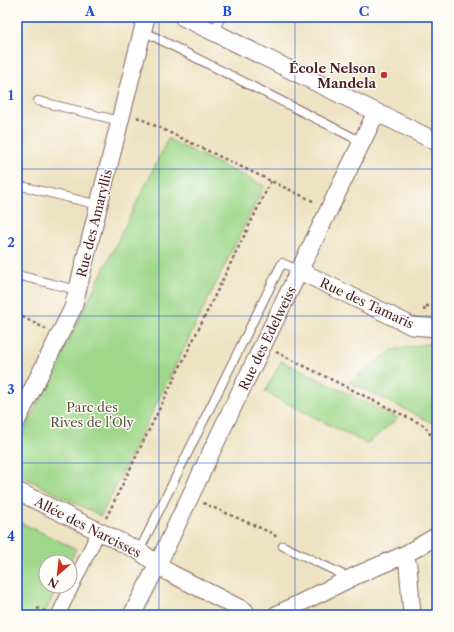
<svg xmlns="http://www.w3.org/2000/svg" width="454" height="632" viewBox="0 0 454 632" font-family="'Libre Caslon Text',serif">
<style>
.green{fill:#9ed789;stroke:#747b5a}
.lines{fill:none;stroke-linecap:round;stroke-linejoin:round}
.service-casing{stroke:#836360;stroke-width:10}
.pedestrian-casing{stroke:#836360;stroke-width:15}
.minor-casing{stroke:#836360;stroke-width:19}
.path{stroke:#836360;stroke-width:2.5;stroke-dasharray:3 3;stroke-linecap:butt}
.service{stroke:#fff;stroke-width:8}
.pedestrian{stroke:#fff;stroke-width:13}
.minor{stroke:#fff;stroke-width:17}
.grid{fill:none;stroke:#1d4ed8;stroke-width:1;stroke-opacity:0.55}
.poi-dot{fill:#c8321e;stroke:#fdfcf7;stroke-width:1.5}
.labels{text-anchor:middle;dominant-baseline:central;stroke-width:3;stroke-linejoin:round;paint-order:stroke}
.poi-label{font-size:13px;font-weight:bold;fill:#4a1f2b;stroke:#fdfcf7;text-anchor:end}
.street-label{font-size:13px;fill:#4a1f2b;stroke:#fdfcf7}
.park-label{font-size:13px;fill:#635647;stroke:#fdfcf7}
.neatline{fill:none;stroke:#1d4ed8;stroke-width:1.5}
.grid-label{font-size:13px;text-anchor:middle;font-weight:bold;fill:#1d4ed8}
</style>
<rect width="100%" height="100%" fill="#fdfcf7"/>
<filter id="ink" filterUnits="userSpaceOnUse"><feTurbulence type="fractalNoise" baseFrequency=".025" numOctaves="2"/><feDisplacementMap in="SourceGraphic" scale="8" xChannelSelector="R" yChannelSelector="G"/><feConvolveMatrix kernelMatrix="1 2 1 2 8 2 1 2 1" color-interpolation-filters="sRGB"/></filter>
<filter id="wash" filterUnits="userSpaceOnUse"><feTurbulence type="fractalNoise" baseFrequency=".012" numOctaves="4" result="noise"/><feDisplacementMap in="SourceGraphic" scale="16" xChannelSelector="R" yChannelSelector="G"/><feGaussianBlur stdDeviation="0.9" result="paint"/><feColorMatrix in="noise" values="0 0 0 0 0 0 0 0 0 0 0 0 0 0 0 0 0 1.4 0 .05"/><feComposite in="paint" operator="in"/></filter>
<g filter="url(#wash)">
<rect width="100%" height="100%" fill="#ede2c1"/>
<g class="green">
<polygon points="168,139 264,186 101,516 17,474 17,445"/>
<polygon points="437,342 437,425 349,382 393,350"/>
<polygon points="281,361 398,418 367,444 265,392"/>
<polygon points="17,521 76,549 70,562 46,562 46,586 58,586 44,615 17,615"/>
</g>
</g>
<g filter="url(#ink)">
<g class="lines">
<defs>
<g id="service">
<polyline points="143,31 362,142"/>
<polyline points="213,32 221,17"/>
<polyline points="38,101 120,121"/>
<polyline points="17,185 99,205"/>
<polyline points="17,275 77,290"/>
<polyline points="283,546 350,578"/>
<polyline points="139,551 282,263 300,271"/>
</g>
<polyline id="pedestrian" points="58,615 99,531"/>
<g id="minor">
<polyline points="183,17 437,142"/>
<polyline points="300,271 412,326 437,328"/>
<polyline points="17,420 73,308 146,17"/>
<polyline points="17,491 139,551 170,573 245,611 247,615"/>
<polyline points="404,555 408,565 412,615"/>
<polyline points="132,615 158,564 225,423 376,113"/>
<polyline points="276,615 357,575 404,555 437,536"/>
</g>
</defs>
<use href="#service" class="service-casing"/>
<use href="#pedestrian" class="pedestrian-casing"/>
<use href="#minor" class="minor-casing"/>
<g class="path">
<polyline points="137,117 315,202"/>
<polyline points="424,311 425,306 437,306"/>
<polyline points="17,314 46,329"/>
<polyline points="276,352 425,426 434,440 437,438"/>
<polyline points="434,440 437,451"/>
<polyline points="203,503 274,534 276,537"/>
<polyline points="106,518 271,181"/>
<polyline points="37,608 45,611"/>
</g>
<use href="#service" class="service"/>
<use href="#pedestrian" class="pedestrian"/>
<use href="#minor" class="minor"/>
</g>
</g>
<path class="grid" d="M159 17V615M295 17V615M17 169H437M17 316H437M17 463H437"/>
<circle class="poi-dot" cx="384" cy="75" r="4"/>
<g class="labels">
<g class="poi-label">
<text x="376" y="68">École Nelson<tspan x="376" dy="15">Mandela</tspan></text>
</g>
<g class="street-label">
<text transform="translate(94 223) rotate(-76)">Rue des Amaryllis</text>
<text transform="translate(367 303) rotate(25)">Rue des Tamaris</text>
<text transform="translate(267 338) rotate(-64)">Rue des Edelweiss</text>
<text transform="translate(88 527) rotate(27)">Allée des Narcisses</text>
</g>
<g class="park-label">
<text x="92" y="407">Parc des<tspan x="92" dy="15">Rives de l'Oly</tspan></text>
</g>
</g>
<rect width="454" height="632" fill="none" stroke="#fdfcf7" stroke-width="44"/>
<g transform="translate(58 574) rotate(208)"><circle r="19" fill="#fdfcf7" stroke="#b5a4a5"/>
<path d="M0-3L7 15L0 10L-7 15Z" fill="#c8321e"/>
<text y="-6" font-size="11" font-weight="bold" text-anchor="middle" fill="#4a1f2b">N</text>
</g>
<rect x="22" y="22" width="410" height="588" class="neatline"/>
<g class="grid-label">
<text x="90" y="16">A</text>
<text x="227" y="16">B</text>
<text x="364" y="16">C</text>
<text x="11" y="100">1</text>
<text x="11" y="247">2</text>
<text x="11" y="394">3</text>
<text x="11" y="541">4</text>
</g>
</svg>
